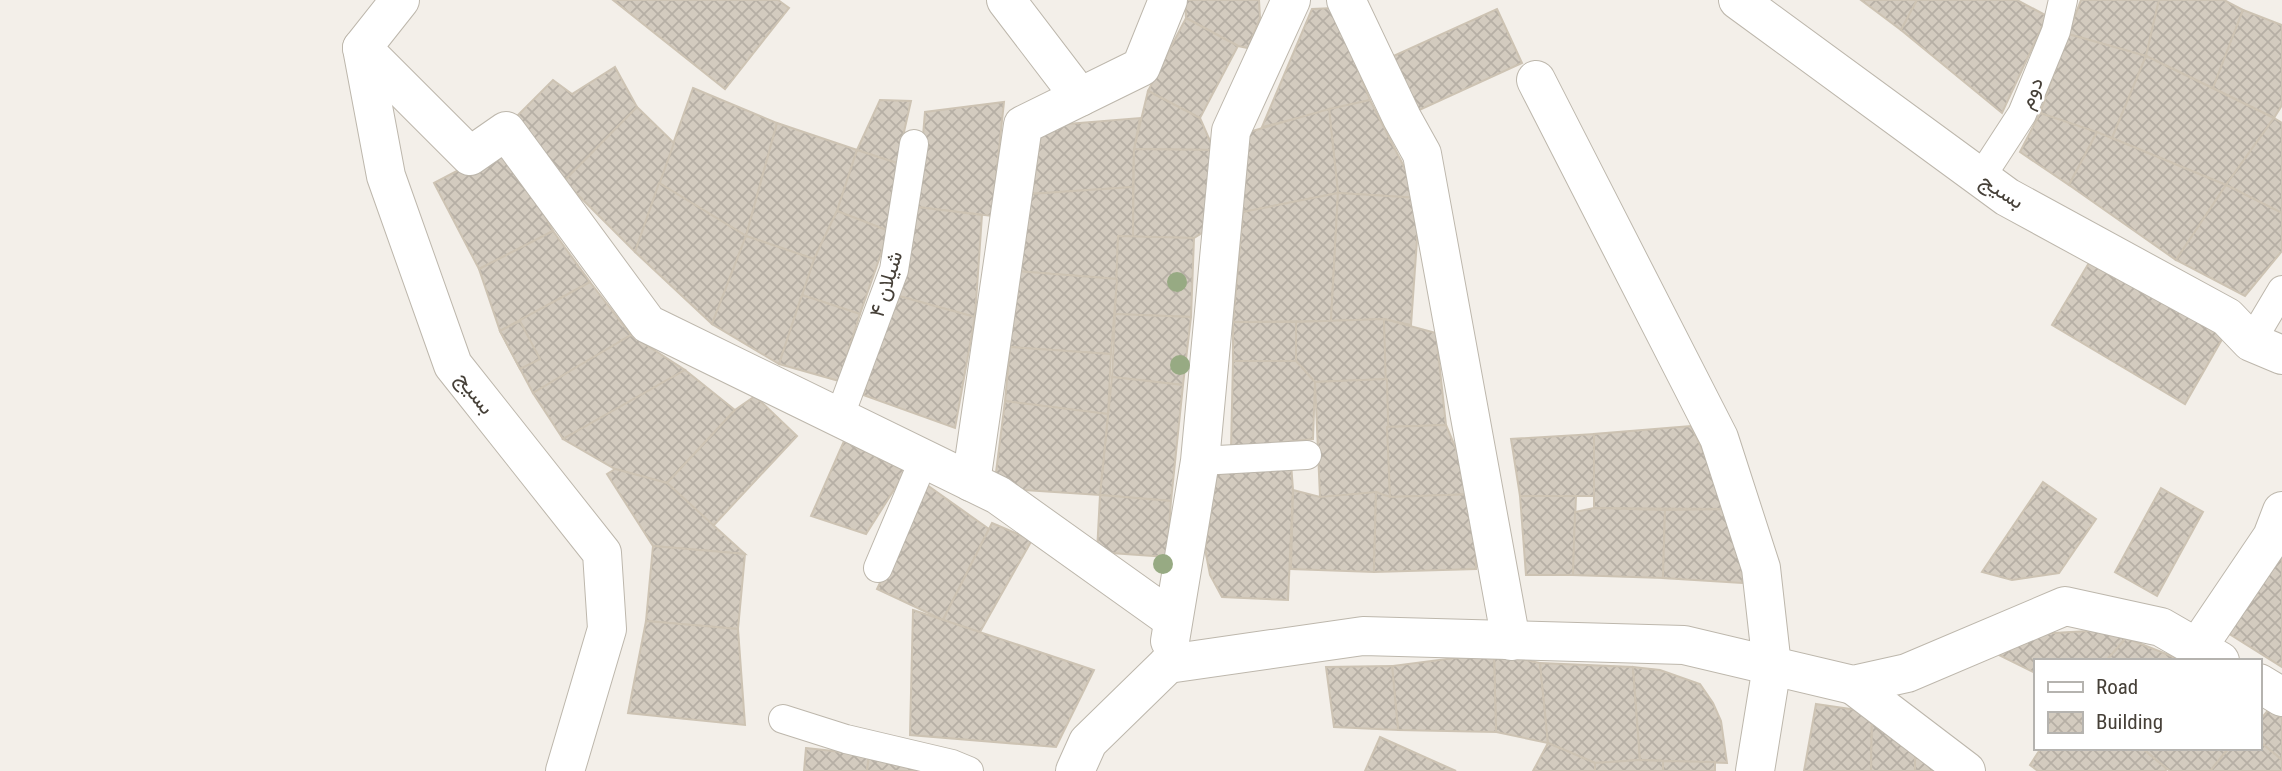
<svg xmlns="http://www.w3.org/2000/svg" width="2282" height="771" viewBox="0 0 2282 771" font-family="'Roboto Condensed',Vazirmatn,sans-serif">
<style>
.building{fill:url(#building-cross-hatch);stroke:#cdc3b3;stroke-width:2}
.lines{fill:none;stroke-linecap:round;stroke-linejoin:round}
.service-casing{stroke:#bdb7ac;stroke-width:30}
.minor-casing{stroke:#bdb7ac;stroke-width:40}
.tertiary-casing{stroke:#bdb7ac;stroke-width:40}
.service{stroke:#fff;stroke-width:28}
.minor{stroke:#fff;stroke-width:38}
.tertiary{stroke:#fff;stroke-width:38}
.tree{fill:#97aa83}
.labels{text-anchor:middle;dominant-baseline:central;stroke-width:5;stroke-linejoin:round;paint-order:stroke}
.street-label{font-size:21px;fill:#464038;stroke:#fff}
</style>
<defs>
<pattern id="building-cross-hatch" width="8" height="8" patternUnits="userSpaceOnUse" patternTransform="scale(1.75)"><rect width="8" height="8" fill="#d3cbbf"/><path d="M0 0l8 8M0 8l8-8" fill="none" stroke="#b6afa5"/></pattern>
</defs>
<rect width="100%" height="100%" fill="#f3efe9"/>
<g class="building">
<polygon points="613,0 778,0 789,8 725,89"/>
<polygon points="1185,0 1259,0 1260,18 1248,48 1238,46 1186,18"/>
<polygon points="1861,0 1917,0 1901,30"/>
<polygon points="1917,0 2017,0 2047,16 2002,113 1901,30"/>
<polygon points="2081,0 2159,0 2146,56 2068,34"/>
<polygon points="2159,0 2224,0 2243,10 2213,88 2146,56"/>
<polygon points="1334,8 1370,100 1262,127 1312,9"/>
<polygon points="1497,9 1522,63 1402,118 1378,63"/>
<polygon points="2243,10 2282,25 2282,105 2274,118 2213,88"/>
<polygon points="1186,18 1238,46 1200,118 1148,91"/>
<polygon points="2068,34 2146,56 2112,138 2040,113"/>
<polygon points="2146,56 2274,118 2226,185 2112,138"/>
<polygon points="615,67 637,107 564,181 514,119 553,80 572,94"/>
<polygon points="693,88 777,123 746,236 659,183"/>
<polygon points="1148,91 1200,118 1214,150 1134,149"/>
<polygon points="880,100 911,101 897,163 857,150"/>
<polygon points="1370,100 1420,198 1338,193 1329,109"/>
<polygon points="1004,102 992,216 917,207 925,112"/>
<polygon points="637,107 674,143 635,252 564,181"/>
<polygon points="1329,109 1338,193 1243,212 1242,134"/>
<polygon points="2040,113 2097,132 2069,185 2020,152"/>
<polygon points="1140,118 1134,149 1133,187 1030,194 1043,126"/>
<polygon points="2274,118 2282,123 2282,213 2226,185"/>
<polygon points="777,123 857,150 837,211 814,259 746,236"/>
<polygon points="2097,132 2226,185 2176,260 2069,185"/>
<polygon points="508,144 553,231 479,269 434,183"/>
<polygon points="1134,149 1214,150 1213,226 1194,238 1133,237"/>
<polygon points="857,150 897,163 889,231 837,211"/>
<polygon points="659,183 746,236 712,324 635,252"/>
<polygon points="2226,185 2282,213 2282,251 2245,296 2176,260"/>
<polygon points="1133,187 1133,237 1118,236 1117,279 1015,271 1030,194"/>
<polygon points="1338,193 1331,321 1233,322 1243,212"/>
<polygon points="1338,193 1420,198 1411,325 1384,319 1331,321"/>
<polygon points="917,207 982,215 975,317 895,295"/>
<polygon points="837,211 889,231 860,314 802,295 814,259"/>
<polygon points="553,231 590,282 500,331 479,269"/>
<polygon points="746,236 814,259 779,364 712,324"/>
<polygon points="1118,236 1194,238 1191,317 1115,314"/>
<polygon points="2093,256 2225,334 2185,404 2052,325"/>
<polygon points="1015,271 1117,279 1111,354 1010,347"/>
<polygon points="590,282 631,335 533,393 500,331"/>
<polygon points="802,295 860,314 839,381 779,364"/>
<polygon points="895,295 975,317 955,428 863,395"/>
<polygon points="1115,314 1191,317 1183,385 1112,377"/>
<polygon points="1384,319 1387,379 1315,382 1296,361 1296,322"/>
<polygon points="1384,319 1436,333 1446,425 1387,427"/>
<polygon points="520,321 540,359 520,369 500,331"/>
<rect x="1233" y="322" width="63" height="39"/>
<polygon points="631,335 685,370 563,439 533,393"/>
<polygon points="1010,347 1111,354 1108,414 1005,401"/>
<polygon points="1233,361 1296,361 1315,382 1313,439 1231,448"/>
<polygon points="685,370 735,410 667,483 615,469 563,439"/>
<polygon points="1112,377 1183,385 1171,501 1100,495"/>
<polygon points="1387,379 1390,497 1320,497 1315,382"/>
<polygon points="755,396 797,436 713,526 667,483 735,410"/>
<polygon points="1005,401 1108,414 1100,495 994,488"/>
<polygon points="1446,425 1475,494 1390,497 1387,427"/>
<polygon points="1691,426 1727,500 1727,509 1594,508 1594,434"/>
<polygon points="1594,434 1594,496 1520,496 1511,439"/>
<polygon points="844,441 906,471 866,534 811,516"/>
<polygon points="1291,463 1293,490 1288,600 1222,597 1210,575 1205,549 1217,473"/>
<polygon points="615,469 667,483 745,554 653,546 607,474"/>
<polygon points="2043,482 2096,519 2059,573 2012,580 1982,572"/>
<polygon points="927,485 989,529 943,620 877,589"/>
<polygon points="2161,488 2203,512 2157,596 2115,572"/>
<polygon points="1293,490 1320,497 1376,492 1374,572 1291,569"/>
<polygon points="1376,492 1390,497 1475,494 1476,569 1374,572"/>
<polygon points="1100,495 1171,501 1167,557 1097,552"/>
<polygon points="1520,496 1576,496 1573,575 1526,575"/>
<polygon points="1594,508 1665,510 1663,578 1573,575 1575,512"/>
<polygon points="1727,509 1747,560 1742,583 1663,578 1665,510"/>
<polygon points="992,523 1032,540 980,632 943,620"/>
<polygon points="653,546 745,554 738,629 646,621"/>
<polygon points="2282,550 2282,667 2223,630"/>
<polygon points="913,610 1094,670 1056,747 910,735"/>
<polygon points="646,621 738,629 745,725 628,713"/>
<polygon points="2107,630 2126,638 2106,661 2035,661 2035,673 1995,653 2015,638 2053,633"/>
<polygon points="2126,638 2184,661 2106,661"/>
<polygon points="1494,653 1540,663 1548,743 1496,732"/>
<polygon points="1494,653 1496,732 1398,730 1392,666"/>
<polygon points="1540,663 1633,667 1640,760 1595,763 1548,743"/>
<polygon points="1392,666 1398,730 1334,727 1326,667"/>
<polygon points="1633,667 1660,670 1700,684 1713,703 1721,721 1727,763 1640,760"/>
<polygon points="1816,704 1872,712 1871,771 1804,771"/>
<polygon points="2269,709 2282,718 2282,760 2259,741 2259,721"/>
<polygon points="1872,723 1915,747 1915,771 1871,771"/>
<polygon points="1380,737 1456,771 1365,771"/>
<polygon points="2259,741 2282,760 2282,771 2210,771 2229,748 2259,748"/>
<polygon points="1548,743 1595,763 1595,771 1533,771"/>
<polygon points="1915,747 1939,771 1915,771"/>
<polygon points="806,748 869,755 867,771 804,771"/>
<polygon points="2041,748 2142,748 2167,769 2165,771 2038,771 2030,765"/>
<polygon points="2142,748 2224,748 2227,750 2210,771 2170,771"/>
<polygon points="869,755 926,771 867,771"/>
<polygon points="1640,760 1663,761 1663,771 1595,771 1595,763"/>
<polygon points="1663,761 1715,762 1715,771 1663,771"/>
</g>
<g class="lines">
<defs>
<g id="service">
<polyline points="1981,177 2022,114 2056,31 2063,0"/>
<polyline points="2251,342 2282,290"/>
<polyline points="839,418 894,270 914,144"/>
<polyline points="1200,461 1307,455"/>
<polyline points="878,568 924,459"/>
<polyline points="783,719 846,739 952,764 969,771"/>
</g>
<g id="minor">
<polyline points="1006,0 1080,97"/>
<polyline points="1346,0 1402,118 1422,154 1511,641"/>
<polyline points="362,48 470,156 506,131 648,324 998,495 1173,620"/>
<polyline points="1536,80 1719,438 1761,568 1772,666 1755,771"/>
<polyline points="971,482 1023,125 1141,67 1168,0"/>
<polyline points="1170,641 1200,461 1231,131 1291,0"/>
<polyline points="2197,648 2272,537 2282,511"/>
<polyline points="1168,664 1363,636 1684,645 1853,685 1907,673 2065,606 2161,627 2220,661"/>
<polyline points="2259,683 2282,697"/>
<polyline points="1853,685 1966,771"/>
<polyline points="1075,771 1088,742 1168,664"/>
</g>
<g id="tertiary">
<polyline points="400,0 362,48 386,176 453,365 602,553 607,629 565,771"/>
<polyline points="1738,0 2007,197 2227,317 2251,342 2282,355"/>
</g>
</defs>
<use href="#service" class="service-casing"/>
<use href="#minor" class="minor-casing"/>
<use href="#tertiary" class="tertiary-casing"/>
<use href="#service" class="service"/>
<use href="#minor" class="minor"/>
<use href="#tertiary" class="tertiary"/>
</g>
<g class="tree">
<circle cx="1177" cy="282" r="10"/>
<circle cx="1180" cy="365" r="10"/>
<circle cx="1163" cy="564" r="10"/>
</g>
<g class="labels">
<g class="street-label">
<text transform="translate(2031 93) rotate(-67)">دوم</text>
<text transform="translate(2002 191) rotate(33)">بسیج</text>
<text transform="translate(886 284) rotate(-73)">شیلان ۴</text>
<text transform="translate(475 393) rotate(52)">بسیج</text>
</g>
</g>
<rect x="2034" y="659" width="228" height="91" fill="#ffffff" stroke="#b5b3af" stroke-width="2"/>
<rect x="2048" y="682" width="35" height="10" fill="#ffffff" stroke="#b5b3af" stroke-width="2"/>
<text x="2096" y="694" font-size="21" fill="#464038">Road</text>
<rect x="2048" y="712" width="35" height="21" fill="url(#building-cross-hatch)" stroke="#b5b3af" stroke-width="2"/>
<text x="2096" y="729" font-size="21" fill="#464038">Building</text>
</svg>
